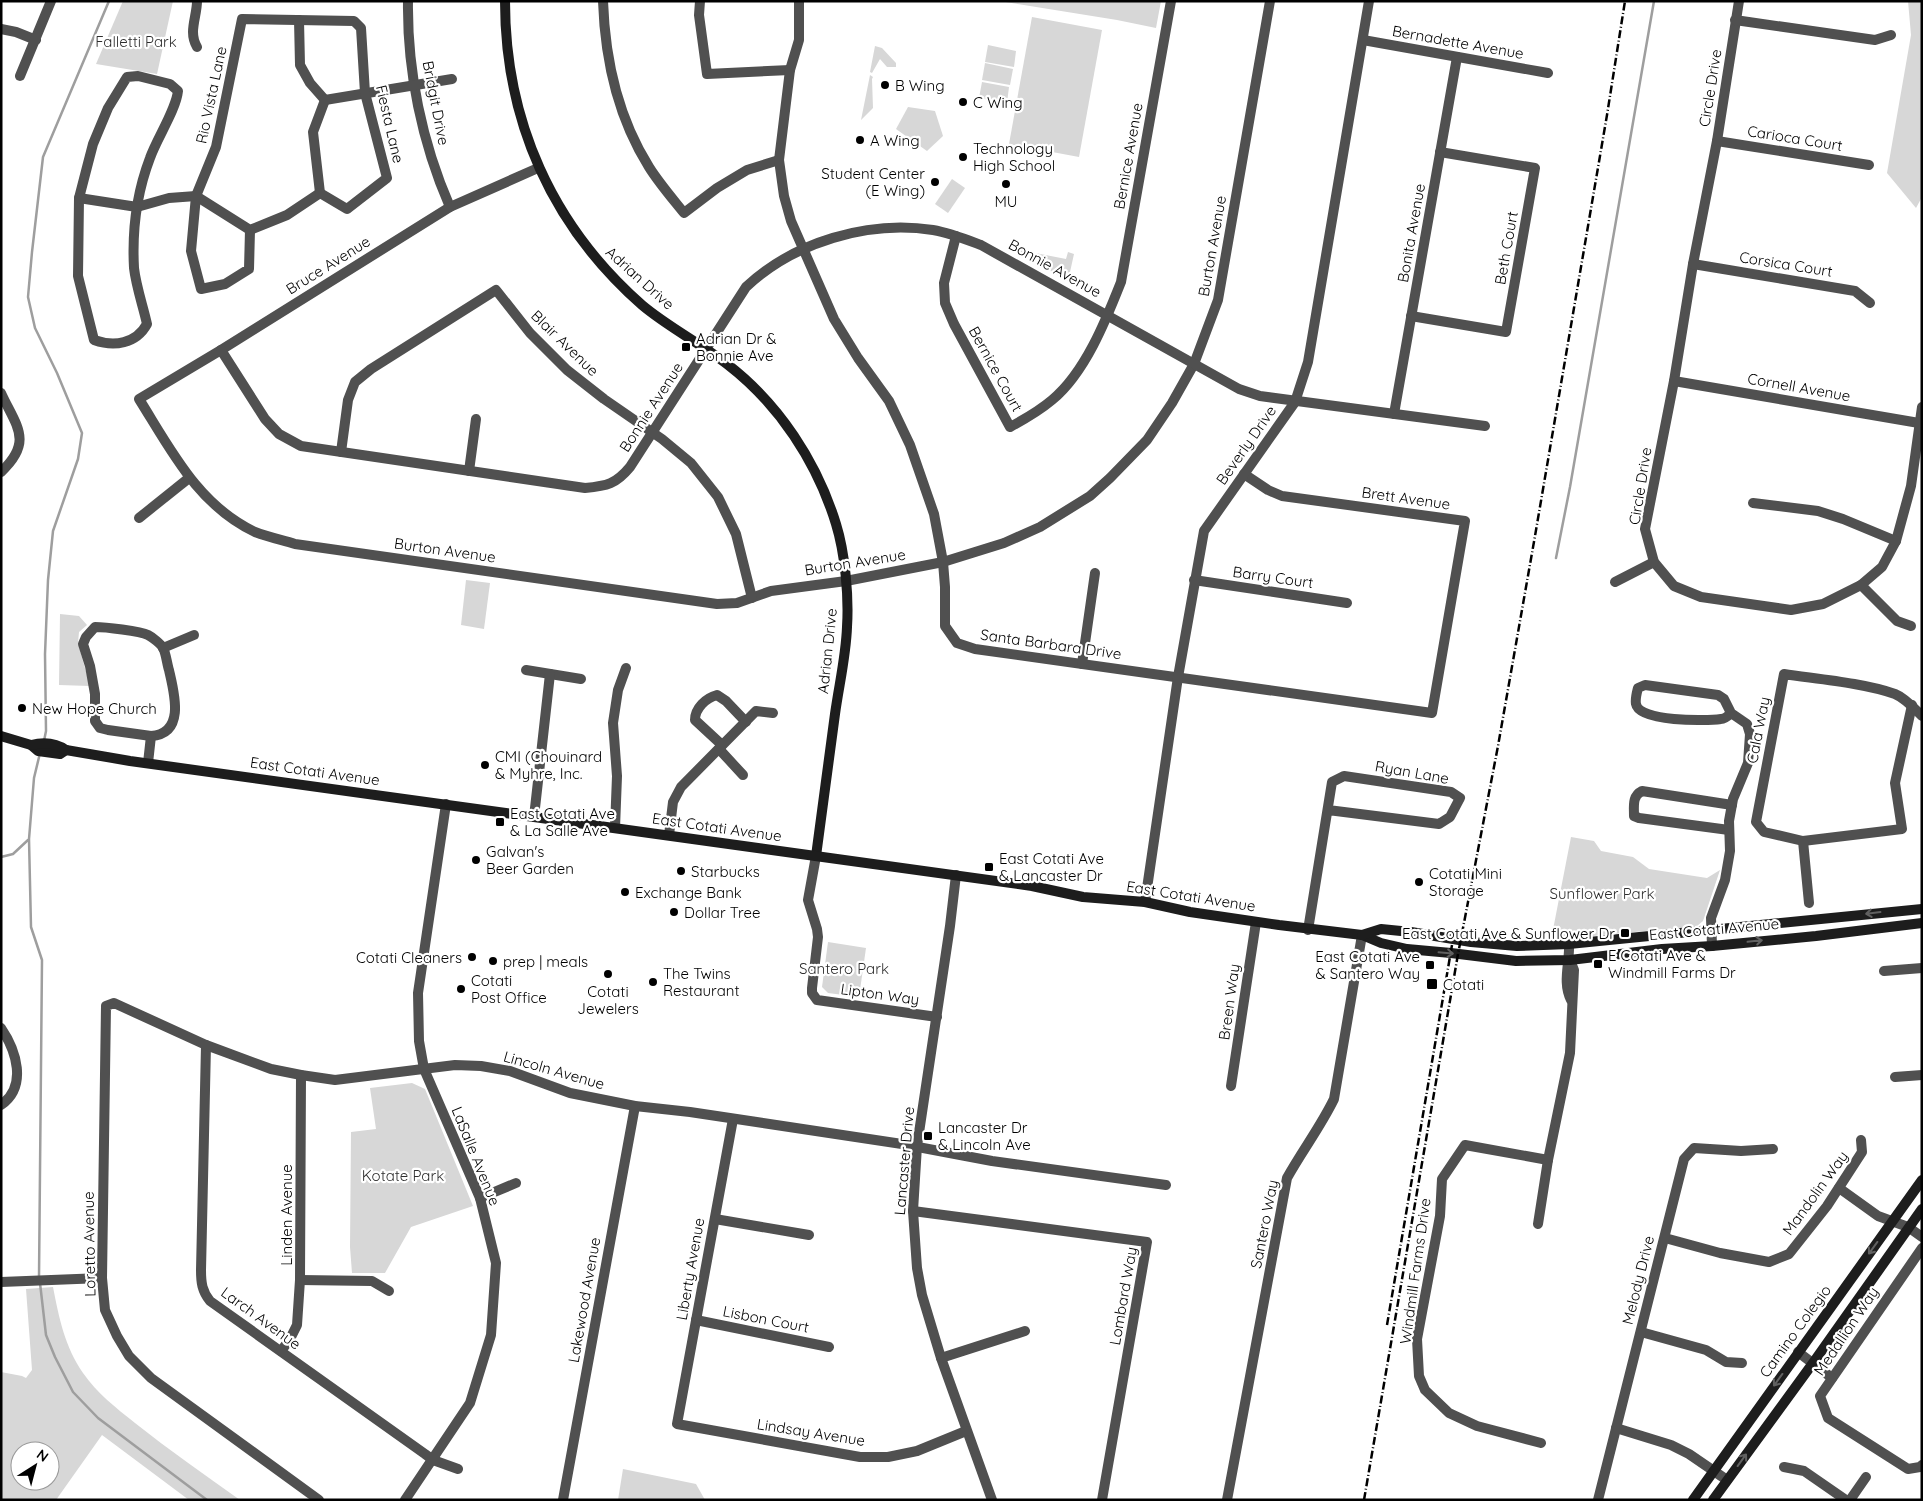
<svg xmlns="http://www.w3.org/2000/svg" width="1923" height="1501" viewBox="0 0 1923 1501" font-family="Quicksand,sans-serif">
<style>
.green{fill:#d7d7d7;fill-rule:evenodd}
.lines{fill:none;stroke-linecap:round;stroke-linejoin:round}
.stream{stroke:#9e9e9e;stroke-width:2.5}
.street{stroke:#505050;stroke-width:10}
.secondary{stroke:#1d1d1d;stroke-width:10}
.rail{stroke:#000;stroke-width:2.5;stroke-dasharray:8 2.5 1 2.5;stroke-linecap:butt}
.oneway{stroke:#616161}
.poi-dot{fill:#000;stroke:#fff;stroke-width:2}
.labels{text-anchor:middle;dominant-baseline:central;stroke-width:4.5;stroke-linejoin:round;paint-order:stroke}
.park-label{font-size:15px;fill:#2e2e2e;stroke:#fff}
.street-label{font-size:15px;fill:#000;stroke:#fff}
.poi-label{font-size:15px;fill:#000;stroke:#fff;text-anchor:start}
</style>
<rect width="100%" height="100%" fill="#fff"/>
<g class="green">
<polygon points="123,1 173,1 157,74 96,64"/>
<polygon points="999,1 1161,1 1156,28 1117,20"/>
<polygon points="1908,1 1922,1 1922,197 1916,208 1887,173 1911,35"/>
<polygon points="1032,17 1102,30 1079,157 1009,144"/>
<polygon points="988,45 1016,51 1014,67 985,62"/>
<polygon points="875,46 882,48 896,63 896,67 887,67 880,59 872,73 870,72"/>
<polygon points="985,63 1013,69 1010,85 982,80"/>
<polygon points="870,75 873,77 872,79 873,108 861,120"/>
<polygon points="982,82 1009,87 1007,103 979,98"/>
<polygon points="908,107 935,111 943,136 927,151 896,129"/>
<polygon points="952,179 965,188 948,213 935,204"/>
<polygon points="1020,250 1066,259 1068,252 1074,254 1068,281 1019,253"/>
<polygon points="466,580 490,583 484,629 461,625"/>
<polygon points="60,614 79,616 87,625 79,632 78,643 90,686 59,685"/>
<polygon points="1571,837 1594,841 1601,851 1633,857 1649,869 1707,878 1720,870 1703,921 1697,926 1551,940"/>
<polygon points="828,942 866,948 859,997 828,993 822,987"/>
<polygon points="412,1083 425,1089 473,1206 411,1227 385,1273 352,1273 350,1247 351,1132 376,1129 370,1088"/>
<path d="M53 1287C59 1318 65 1347 83 1373 97 1393 116 1408 135 1423 169 1450 205 1475 240 1500H189L102 1435 56 1500H1V1372L22 1376 26 1378 32 1370 26 1289ZM20 1451H50V1481H20Z"/>
<polygon points="623,1469 696,1484 705,1500 618,1500"/>
</g>
<g class="lines">
<g class="stream">
<polyline points="1556,558 1570,487 1654,1"/>
<polyline points="44,741 46,731 45,654 48,580 53,531 78,459 82,433 57,373 35,328 28,297 32,252 43,157 109,1"/>
<polyline points="1,857 13,854 28,840"/>
<polyline points="39,1277 42,960 31,927 29,839 34,778 40,753"/>
<polyline points="40,1283 46,1335 55,1357 73,1392 98,1418 207,1500"/>
</g>
<g class="street">
<path d="M408 1C407 71 422 143 450 207"/>
<path d="M603 1C605 60 617 116 649 167 659 183 672 198 684 213L717 188 747 170 779 160"/>
<polyline points="700,1 699,15 707,74 790,70"/>
<polyline points="799,1 799,40 790,70 779,160 784,196 791,221 834,319 858,358 889,401 910,445 934,514 943,562 945,587 945,626 957,643 975,649 1432,713 1465,521 1282,496 1268,490 1244,474"/>
<polyline points="1739,1 1717,141 1693,264 1674,381 1645,529 1654,562 1674,586 1701,597 1791,610 1823,604 1861,585 1882,567 1896,541 1911,486 1922,407"/>
<polyline points="299,20 300,65 310,83 325,100"/>
<polyline points="1735,20 1875,40 1891,35"/>
<polyline points="1,29 16,32 36,40"/>
<polyline points="1363,40 1548,73"/>
<path d="M197 47C188 32 197 17 197 1"/>
<polyline points="20,76 51,1"/>
<path d="M138 76 170 84 178 91C176 110 157 138 150 158 137 192 132 231 134 268 136 286 143 306 147 324 136 344 114 347 94 340L78 276 79 198 93 144 108 108 127 77Z"/>
<polyline points="325,100 452,79"/>
<polyline points="1717,141 1869,165"/>
<path d="M538 168 450 207 221 350 139 399C171 450 198 505 255 532 268 537 282 540 295 544L717 604 737 603 771 591 846 581 943 562 1004 543 1040 527 1090 496 1110 478 1147 440 1172 403 1194 364 1218 300 1270 1"/>
<polyline points="320,193 313,132 325,100"/>
<polyline points="79,198 137,207 169,198 196,196 250,230 287,215 320,193"/>
<polyline points="250,230 249,269 225,284 201,289 191,251 196,196 216,147 242,19 354,21 361,28 365,93 387,178 347,209 320,193"/>
<path d="M956 236 944 283 945 303 954 324 1010 427C1025 419 1039 411 1052 400 1085 373 1106 320 1121 282L1171 1"/>
<polyline points="1693,264 1855,291 1870,303"/>
<polyline points="1411,316 1506,332 1535,168 1440,152"/>
<path d="M221 350 265 419 279 434 301 446 585 488C607 486 616 484 630 467L746 287C794 242 868 220 933 230 950 233 965 239 981 245L1239 389 1260 396 1485 426"/>
<polyline points="1674,381 1919,423"/>
<path d="M1 393C16 426 34 441 1 472"/>
<polyline points="1394,414 1457,57"/>
<polyline points="341,452 348,400 355,382 371,369 496,290 530,333 567,370 604,399 662,439 691,463 718,497 736,534 752,598"/>
<polyline points="469,471 476,419"/>
<polyline points="1753,503 1818,511 1843,519 1896,541"/>
<polyline points="139,518 189,478"/>
<polyline points="1194,580 1347,603"/>
<polyline points="1615,582 1654,562"/>
<polyline points="1861,585 1897,621 1911,626"/>
<path d="M95 627C105 627 140 631 148 635 152 637 161 644 163 648 166 653 167 664 169 670 174 692 186 734 151 736L108 730 100 728 95 721V694L90 666 83 644 86 637Z"/>
<polyline points="163,648 194,635"/>
<polyline points="1082,664 1095,573"/>
<polyline points="526,670 581,679"/>
<path d="M722 745 695 720C695 708 706 698 717 695L726 701 746 722"/>
<polyline points="719,749 743,775"/>
<polyline points="148,763 151,736"/>
<polyline points="534,817 550,674"/>
<polyline points="615,828 617,776 613,723 618,690 626,668"/>
<path d="M1729 830 1639 818 1634 816C1634 806 1632 796 1642 791L1732 805"/>
<polyline points="669,835 673,802 681,787 756,711 773,713"/>
<polyline points="1803,841 1902,829 1895,783 1912,705"/>
<polyline points="816,856 808,900 817,929 818,937 812,988 812,993 817,1000 937,1017"/>
<polyline points="956,875 950,926 917,1146 913,1211 917,1268 922,1295 941,1358 992,1500"/>
<polyline points="1145,902 1178,677 1204,531 1295,402 1308,362 1369,1"/>
<path d="M1809 903 1803 841 1764 832 1756 822 1784 674C1817 679 1864 683 1895 694 1905 698 1914 708 1922 716"/>
<polyline points="1308,930 1332,782 1344,776 1451,792 1460,798 1450,817 1439,824 1328,810"/>
<path d="M1569 944C1570 963 1562 982 1571 1000"/>
<path d="M1712 946 1711 918 1725 880 1730 851 1729 821 1733 799 1748 763 1750 734 1747 724 1731 713 1724 699 1718 695 1645 685 1638 688C1637 692 1635 699 1636 704 1639 722 1706 721 1721 719 1725 719 1728 716 1731 713"/>
<polyline points="1884,971 1922,968"/>
<path d="M1 1028C16 1050 28 1086 1 1105"/>
<path d="M206 1045 201 1270C201 1283 202 1291 210 1301L425 1454 433 1460 458 1469"/>
<polyline points="1895,1077 1922,1075"/>
<polyline points="1231,1086 1256,922"/>
<polyline points="733,1119 677,1424 860,1457 888,1457 917,1451 966,1431"/>
<polyline points="1839,1188 1878,1216 1908,1227 1922,1237"/>
<polyline points="480,1198 516,1183"/>
<polyline points="913,1211 1147,1242 1102,1500"/>
<polyline points="715,1219 809,1235"/>
<polyline points="1538,1224 1548,1160 1570,1053 1574,970 1570,960"/>
<polyline points="1665,1238 1720,1253 1769,1262 1789,1254 1827,1206 1862,1152 1861,1140"/>
<polyline points="1922,1248 1820,1396 1828,1418 1908,1469 1920,1467 1922,1465"/>
<polyline points="300,1280 372,1281 389,1291"/>
<polyline points="1,1282 102,1278"/>
<polyline points="696,1320 829,1347"/>
<polyline points="1641,1332 1706,1350 1726,1362 1742,1363"/>
<polyline points="281,1351 290,1339 297,1325 300,1280 301,1075"/>
<polyline points="1798,1352 1832,1378"/>
<polyline points="941,1358 1025,1331"/>
<polyline points="1616,1428 1671,1445 1689,1454 1727,1480"/>
<polyline points="1541,1443 1477,1426 1449,1413 1425,1390 1419,1376 1417,1339 1440,1216 1442,1179 1465,1145 1548,1160"/>
<polyline points="1784,1467 1804,1471 1846,1500"/>
<polyline points="319,1500 151,1378 129,1356 117,1336 105,1310 102,1278 106,1006 114,1003 206,1045 271,1069 301,1075 335,1080 455,1065 481,1066 510,1071 570,1093 635,1106 690,1112 902,1144 992,1161 1166,1185"/>
<polyline points="405,1500 470,1403 491,1335 496,1263 480,1198 424,1069 419,1041 418,993 446,804"/>
<polyline points="563,1500 635,1106"/>
<path d="M1227 1500 1287 1178C1302 1151 1321 1126 1334 1099L1362 935"/>
<polyline points="1598,1500 1684,1159 1694,1148 1741,1151 1773,1149"/>
<polyline points="1850,1500 1866,1477"/>
</g>
<g class="secondary">
<path d="M505 1C505 121 552 226 642 305 668 327 700 343 727 364 779 404 817 462 836 524 845 553 849 596 847 627 846 656 839 685 835 714 829 761 822 809 816 856"/>
<polyline points="1,736 31,745 38,751 60,754 66,750"/>
<path d="M31 745C43 742 56 743 66 750L130 761 1032 886 1083 897 1145 902 1190 912 1279 925 1362 935 1381 943 1407 949 1451 953 1516 961 1570 960 1662 949 1712 946 1816 936 1922 923"/>
<polyline points="1362,935 1381,929 1411,932 1471,942 1517,946 1569,944 1922,909"/>
<polyline points="1693,1500 1922,1180"/>
<polyline points="1713,1500 1813,1363 1922,1209"/>
</g>
<g class="rail">
<polyline points="1387,1325 1452,945"/>
<polyline points="1364,1500 1458,954 1498,746 1535,536 1607,115 1625,1"/>
</g>
</g>
<defs><path id="oneway-shaft" d="M-6 0H5M1.5-3L5.5 0L1.5 3" fill="none" stroke-width="1.6" stroke-linecap="round" stroke-linejoin="round" transform="scale(1.25)"/></defs>
<g class="oneway">
<use href="#oneway-shaft" transform="translate(1873 913) rotate(173)"/>
<use href="#oneway-shaft" transform="translate(1755 941) rotate(-6)"/>
<use href="#oneway-shaft" transform="translate(1446 953) rotate(5)"/>
<use href="#oneway-shaft" transform="translate(1873 1248) rotate(126)"/>
<use href="#oneway-shaft" transform="translate(1778 1380) rotate(126)"/>
<use href="#oneway-shaft" transform="translate(1742 1460) rotate(-54)"/>
</g>
<g class="poi-dot">
<circle cx="885" cy="85" r="5"/>
<circle cx="963" cy="102" r="5"/>
<circle cx="860" cy="140" r="5"/>
<circle cx="963" cy="157" r="5"/>
<circle cx="935" cy="182" r="5"/>
<circle cx="1006" cy="184" r="5"/>
<rect x="681" y="342" width="10" height="10" rx="2.5"/>
<circle cx="22" cy="708" r="5"/>
<circle cx="485" cy="765" r="5"/>
<rect x="495" y="817" width="10" height="10" rx="2.5"/>
<circle cx="476" cy="860" r="5"/>
<rect x="984" y="862" width="10" height="10" rx="2.5"/>
<circle cx="681" cy="871" r="5"/>
<circle cx="1419" cy="882" r="5"/>
<circle cx="625" cy="892" r="5"/>
<circle cx="674" cy="912" r="5"/>
<rect x="1620" y="928" width="10" height="10" rx="2.5"/>
<circle cx="472" cy="957" r="5"/>
<circle cx="493" cy="961" r="5"/>
<rect x="1593" y="959" width="10" height="10" rx="2.5"/>
<rect x="1425" y="960" width="10" height="10" rx="2.5"/>
<circle cx="608" cy="974" r="5"/>
<circle cx="653" cy="982" r="5"/>
<rect x="1426" y="978" width="12" height="12" rx="2.5"/>
<circle cx="461" cy="989" r="5"/>
<rect x="923" y="1131" width="10" height="10" rx="2.5"/>
</g>
<g class="labels">
<g class="park-label">
<text x="136" y="41">Falletti Park</text>
<text x="1602" y="893">Sunflower Park</text>
<text x="844" y="968">Santero Park</text>
<text x="403" y="1175">Kotate Park</text>
</g>
<g class="street-label">
<text transform="translate(1458 42) rotate(10)">Bernadette Avenue</text>
<text transform="translate(1710 88) rotate(-81)">Circle Drive</text>
<text transform="translate(211 95) rotate(-78)">Rio Vista Lane</text>
<text transform="translate(436 103) rotate(79)">Bridgit Drive</text>
<text transform="translate(390 124) rotate(77)">Fiesta Lane</text>
<text transform="translate(1795 138) rotate(9)">Carioca Court</text>
<text transform="translate(1128 156) rotate(-80)">Bernice Avenue</text>
<text transform="translate(1411 233) rotate(-80)">Bonita Avenue</text>
<text transform="translate(1212 246) rotate(-80)">Burton Avenue</text>
<text transform="translate(1506 248) rotate(-80)">Beth Court</text>
<text transform="translate(1786 264) rotate(9)">Corsica Court</text>
<text transform="translate(328 265) rotate(-32)">Bruce Avenue</text>
<text transform="translate(1055 268) rotate(29)">Bonnie Avenue</text>
<text transform="translate(640 278) rotate(42)">Adrian Drive</text>
<text transform="translate(565 343) rotate(44)">Blair Avenue</text>
<text transform="translate(996 369) rotate(61)">Bernice Court</text>
<text transform="translate(1799 387) rotate(10)">Cornell Avenue</text>
<text transform="translate(651 407) rotate(-57)">Bonnie Avenue</text>
<text transform="translate(1246 445) rotate(-55)">Beverly Drive</text>
<text transform="translate(1640 486) rotate(-81)">Circle Drive</text>
<text transform="translate(1406 498) rotate(8)">Brett Avenue</text>
<text transform="translate(445 550) rotate(8)">Burton Avenue</text>
<text transform="translate(855 562) rotate(-9)">Burton Avenue</text>
<text transform="translate(1273 577) rotate(8)">Barry Court</text>
<text transform="translate(1051 644) rotate(8)">Santa Barbara Drive</text>
<text transform="translate(827 651) rotate(-84)">Adrian Drive</text>
<text transform="translate(1758 730) rotate(-79)">Cala Way</text>
<text transform="translate(315 771) rotate(8)">East Cotati Avenue</text>
<text transform="translate(1412 772) rotate(10)">Ryan Lane</text>
<text transform="translate(717 827) rotate(8)">East Cotati Avenue</text>
<text transform="translate(1191 896) rotate(9)">East Cotati Avenue</text>
<text transform="translate(1714 929) rotate(-5)">East Cotati Avenue</text>
<text transform="translate(880 994) rotate(8)">Lipton Way</text>
<text transform="translate(1229 1002) rotate(-82)">Breen Way</text>
<text transform="translate(554 1070) rotate(16)">Lincoln Avenue</text>
<text transform="translate(476 1156) rotate(68)">LaSalle Avenue</text>
<text transform="translate(904 1161) rotate(-85)">Lancaster Drive</text>
<text transform="translate(1815 1193) rotate(-54)">Mandolin Way</text>
<text transform="translate(286 1215) rotate(-90)">Linden Avenue</text>
<text transform="translate(1264 1224) rotate(-79)">Santero Way</text>
<text transform="translate(89 1244) rotate(-91)">Loretto Avenue</text>
<text transform="translate(690 1269) rotate(-80)">Liberty Avenue</text>
<text transform="translate(1415 1271) rotate(-82)">Windmill Farms Drive</text>
<text transform="translate(1638 1280) rotate(-76)">Melody Drive</text>
<text transform="translate(1123 1296) rotate(-80)">Lombard Way</text>
<text transform="translate(584 1300) rotate(-80)">Lakewood Avenue</text>
<text transform="translate(261 1318) rotate(36)">Larch Avenue</text>
<text transform="translate(766 1319) rotate(11)">Lisbon Court</text>
<text transform="translate(1795 1331) rotate(-54)">Camino Colegio</text>
<text transform="translate(1846 1331) rotate(-56)">Medallion Way</text>
<text transform="translate(811 1432) rotate(9)">Lindsay Avenue</text>
</g>
<g class="poi-label">
<text x="895" y="85">B Wing</text>
<text x="973" y="102">C Wing</text>
<text x="870" y="140">A Wing</text>
<text x="973" y="148">Technology<tspan x="973" dy="17">High School</tspan></text>
<text x="925" y="173" text-anchor="end">Student Center<tspan x="925" dy="17">(E Wing)</tspan></text>
<text x="1006" y="201" text-anchor="middle">MU</text>
<text x="696" y="338">Adrian Dr &amp;<tspan x="696" dy="17">Bonnie Ave</tspan></text>
<text x="32" y="708">New Hope Church</text>
<text x="495" y="756">CMI (Chouinard<tspan x="495" dy="17">&amp; Myhre, Inc.</tspan></text>
<text x="510" y="813">East Cotati Ave<tspan x="510" dy="17">&amp; La Salle Ave</tspan></text>
<text x="486" y="851">Galvan's<tspan x="486" dy="17">Beer Garden</tspan></text>
<text x="999" y="858">East Cotati Ave<tspan x="999" dy="17">&amp; Lancaster Dr</tspan></text>
<text x="691" y="871">Starbucks</text>
<text x="1429" y="873">Cotati Mini<tspan x="1429" dy="17">Storage</tspan></text>
<text x="635" y="892">Exchange Bank</text>
<text x="684" y="912">Dollar Tree</text>
<text x="1615" y="933" text-anchor="end">East Cotati Ave &amp; Sunflower Dr</text>
<text x="1608" y="955">E Cotati Ave &amp;<tspan x="1608" dy="17">Windmill Farms Dr</tspan></text>
<text x="1420" y="956" text-anchor="end">East Cotati Ave<tspan x="1420" dy="17">&amp; Santero Way</tspan></text>
<text x="462" y="957" text-anchor="end">Cotati Cleaners</text>
<text x="503" y="961">prep | meals</text>
<text x="663" y="973">The Twins<tspan x="663" dy="17">Restaurant</tspan></text>
<text x="471" y="980">Cotati<tspan x="471" dy="17">Post Office</tspan></text>
<text x="1443" y="984">Cotati</text>
<text x="608" y="991" text-anchor="middle">Cotati<tspan x="608" dy="17">Jewelers</tspan></text>
<text x="938" y="1127">Lancaster Dr<tspan x="938" dy="17">&amp; Lincoln Ave</tspan></text>
</g>
</g>
<rect width="1923" height="1501" fill="none" stroke="#000000" stroke-width="5"/>
<g transform="translate(35 1466) rotate(36)"><circle r="24" fill="#ffffff" stroke="#999999"/>
<path d="M0-4L9 19L0 12L-9 19Z" fill="#000000"/>
<text y="-8" font-size="14" font-weight="bold" text-anchor="middle" fill="#000000">N</text>
</g>
</svg>
